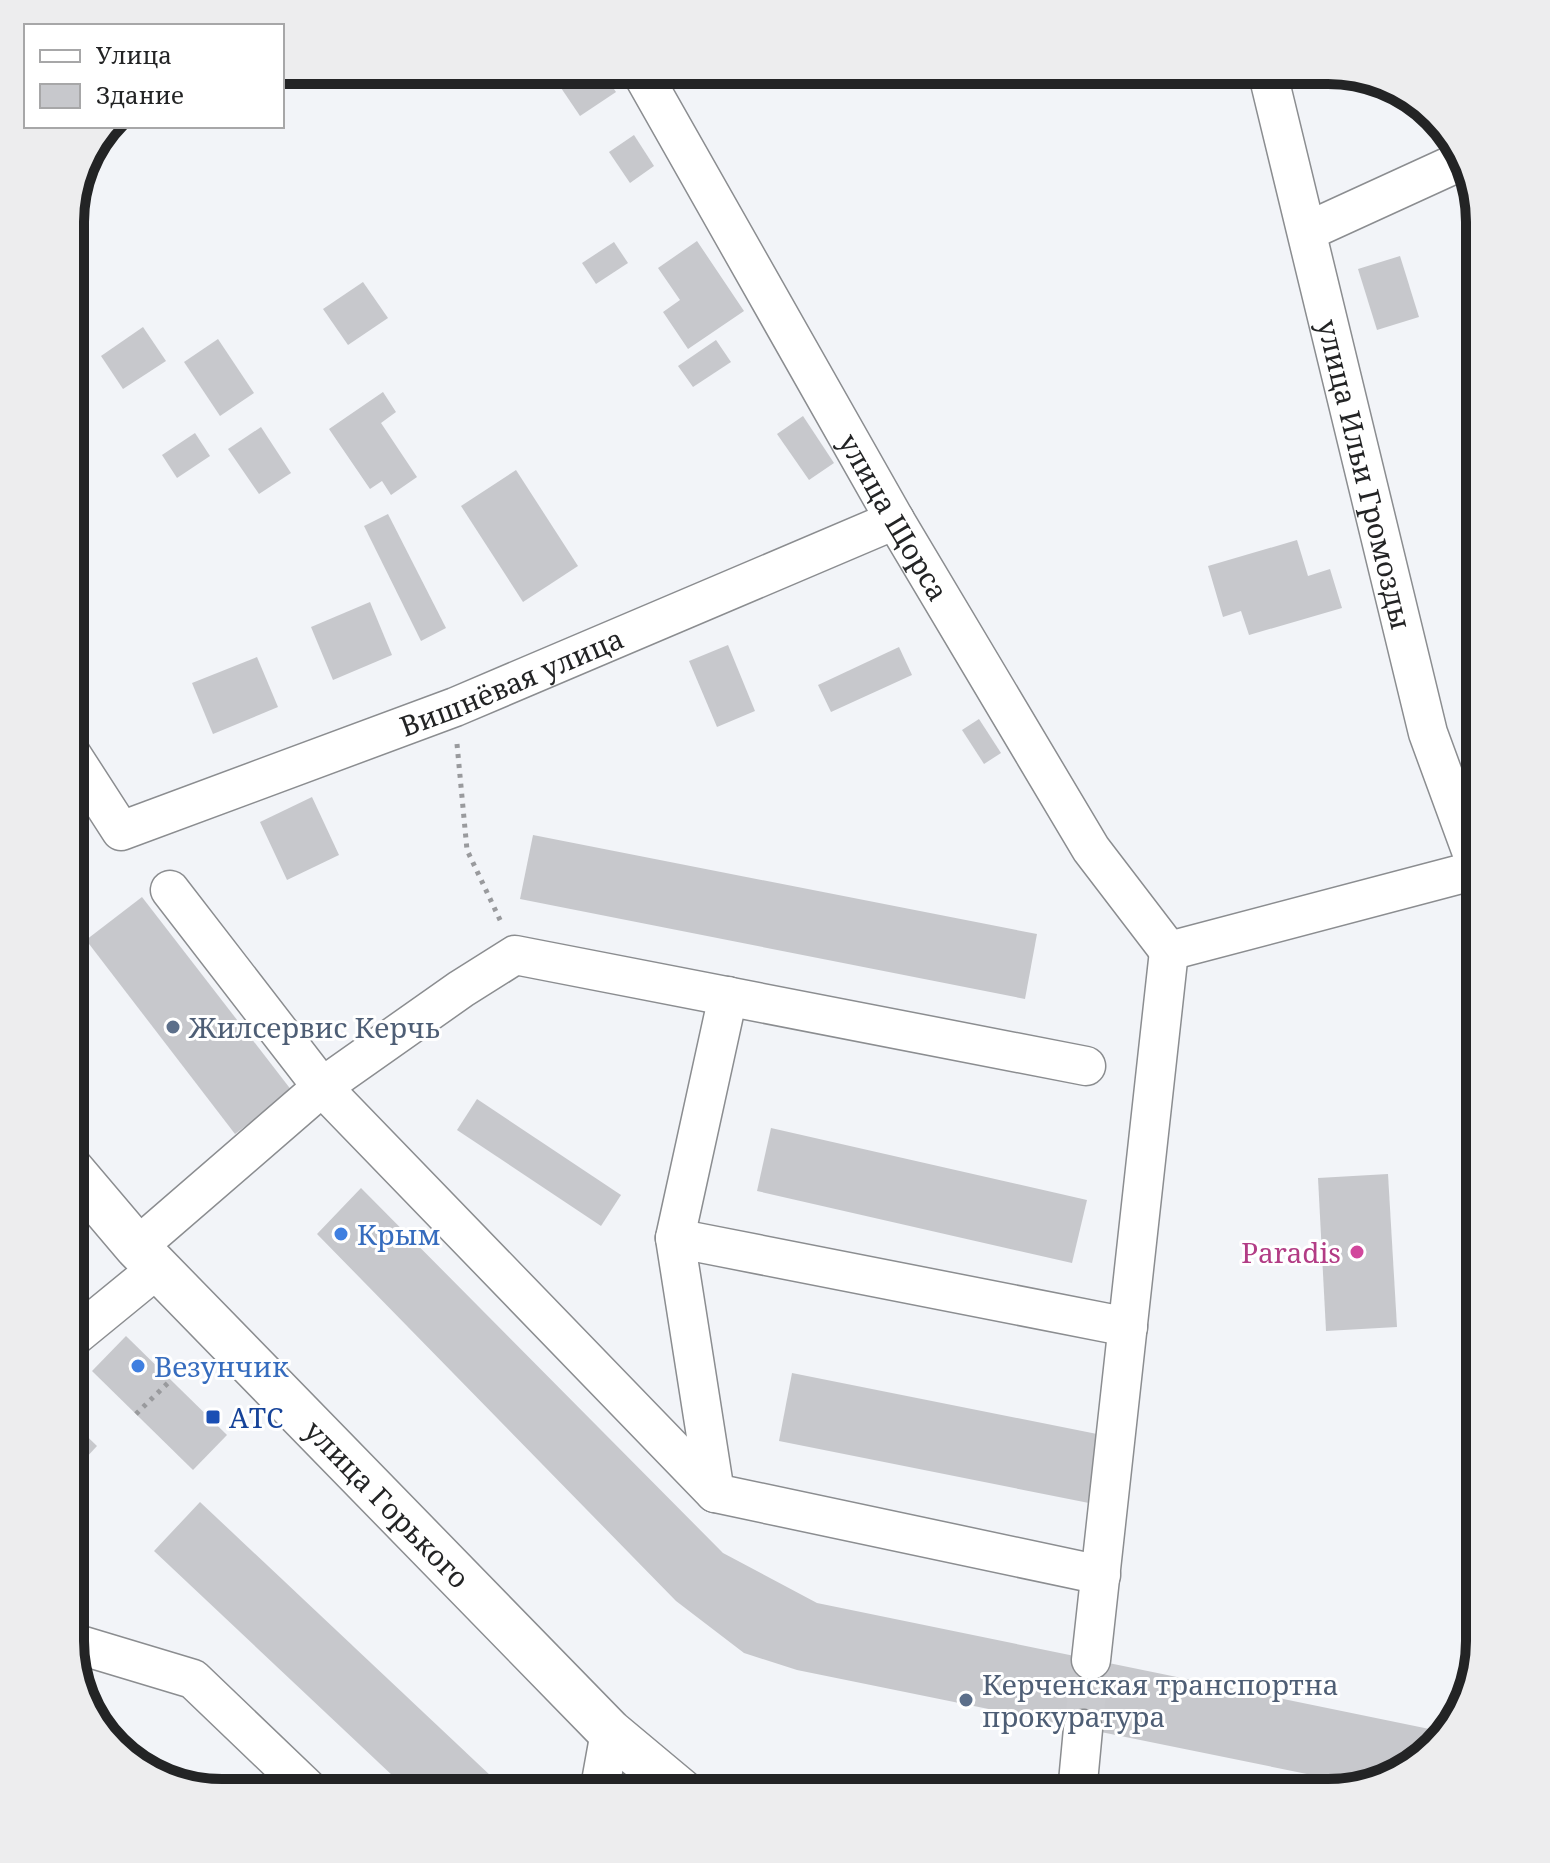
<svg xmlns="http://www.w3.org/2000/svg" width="1550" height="1863" viewBox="0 0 1550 1863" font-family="'Noto Serif',serif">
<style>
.building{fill:#c7c8cc}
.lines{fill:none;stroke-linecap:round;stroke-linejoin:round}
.minor-tunnel{stroke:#c9cace;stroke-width:38;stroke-dasharray:38 19;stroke-linecap:butt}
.minor-casing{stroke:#8b8d90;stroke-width:41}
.major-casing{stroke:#8b8d90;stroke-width:47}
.path{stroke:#999a9d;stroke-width:5;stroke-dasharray:4 6;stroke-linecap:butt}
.minor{stroke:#fff;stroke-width:38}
.major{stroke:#fff;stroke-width:44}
.service-dot{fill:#5c6f8a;stroke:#fff;stroke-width:3}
.shop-dot{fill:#3f7fe0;stroke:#fff;stroke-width:3}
.hotel-dot{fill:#d1479c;stroke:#fff;stroke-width:3}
.transit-dot{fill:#1a4fb4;stroke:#fff;stroke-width:3}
.labels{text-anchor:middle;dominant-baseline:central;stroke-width:6;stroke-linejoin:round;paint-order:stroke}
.street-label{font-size:28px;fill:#232425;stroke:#fff}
.service-label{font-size:28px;fill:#4e5e75;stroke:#fff;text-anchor:start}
.shop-label{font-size:28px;fill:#366cbe;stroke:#fff;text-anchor:start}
.hotel-label{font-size:28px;fill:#b23c85;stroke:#fff;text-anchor:end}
.transit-label{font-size:28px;fill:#164399;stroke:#fff;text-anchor:start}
.rim{fill:none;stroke:#232425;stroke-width:10}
</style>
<rect width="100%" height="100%" fill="#f2f4f8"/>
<g class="building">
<polygon points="576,70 601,70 616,92 580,116 557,82"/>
<polygon points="634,135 654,166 630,183 609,152"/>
<polygon points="697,241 744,311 688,349 663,312 680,300 658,268"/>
<polygon points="614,242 628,263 596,284 582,263"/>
<polygon points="1400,256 1419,317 1377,330 1358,269"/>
<polygon points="363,282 388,318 348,345 323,309"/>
<polygon points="143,327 166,361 123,389 101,356"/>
<polygon points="218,339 254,393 220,416 184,362"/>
<polygon points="716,340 731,362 693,387 678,366"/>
<polygon points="383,392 396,412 381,423 417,477 391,495 382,481 370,489 329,429"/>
<polygon points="803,416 834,463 809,480 777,434"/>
<polygon points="261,427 291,473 259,494 228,449"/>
<polygon points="195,433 210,456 177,478 162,455"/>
<polygon points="70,443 82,459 70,468"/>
<polygon points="516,470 578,566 523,602 461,506"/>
<polygon points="388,514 446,628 421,641 364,526"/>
<polygon points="1297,540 1308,576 1330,569 1342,608 1249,635 1241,611 1223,617 1208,566"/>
<polygon points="370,602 392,655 333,680 311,627"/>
<polygon points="728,645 755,711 717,727 689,661"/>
<polygon points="899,647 912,675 831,712 818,685"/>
<polygon points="257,657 278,707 213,734 192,683"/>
<polygon points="979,719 1001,753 984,764 962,730"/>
<polygon points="312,797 339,855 287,880 260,822"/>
<polygon points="533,835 1037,934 1025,999 520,899"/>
<polygon points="142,897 292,1091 235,1134 86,940"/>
<polygon points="477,1099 621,1195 601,1226 457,1130"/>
<polygon points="771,1128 1087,1200 1072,1263 757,1191"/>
<polygon points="1388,1174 1397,1327 1326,1331 1318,1178"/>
<polygon points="361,1188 723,1553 817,1603 1444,1732 1413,1767 1356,1784 797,1670 744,1653 676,1601 317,1234"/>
<polygon points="126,1336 227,1435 193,1470 92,1371"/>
<polygon points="792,1373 1107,1436 1094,1504 779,1441"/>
<polygon points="70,1420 97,1446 70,1475"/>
<polygon points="200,1502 509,1793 411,1793 154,1551"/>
</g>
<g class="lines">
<polyline class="minor-tunnel" points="1083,1729 1091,1660"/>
<defs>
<g id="minor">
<path id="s1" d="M640 70 895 520 1091 849 1169 951"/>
<path id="s2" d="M1267 70 1428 733 1480 875"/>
<polyline points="1308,231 1461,161"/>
<path id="s3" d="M70 752 121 831 455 707 895 520"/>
<polyline points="1169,951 1480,869"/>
<polyline points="728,996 675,1238 1128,1327"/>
<polyline points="675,1238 715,1493 1101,1575"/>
<polyline points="137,1247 322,1087 170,890"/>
<polyline points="70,1340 158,1268"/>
<polyline points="715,1493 322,1087 461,989 515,955 1086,1066"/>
<polyline points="70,1642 193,1679 312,1793"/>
<polyline points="1091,1660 1169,951"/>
<polyline points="599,1793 610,1732"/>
<polyline points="1077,1793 1083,1729"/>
</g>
<g id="major">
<path id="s4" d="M70 1168 137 1247 610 1732 683 1793"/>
</g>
</defs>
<use href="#minor" class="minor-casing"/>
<use href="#major" class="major-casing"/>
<g class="path">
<polyline points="457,744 467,850 501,922"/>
<polyline points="136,1414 171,1380"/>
</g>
<use href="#minor" class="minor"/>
<use href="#major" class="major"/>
</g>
<g class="service-dot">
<circle cx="173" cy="1027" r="8"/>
<circle cx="966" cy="1700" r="8"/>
</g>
<g class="shop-dot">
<circle cx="341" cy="1234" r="8"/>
<circle cx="138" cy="1366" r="8"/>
</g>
<circle class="hotel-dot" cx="1357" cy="1252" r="8"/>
<rect class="transit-dot" x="205" y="1409" width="16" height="16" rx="4"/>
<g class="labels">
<g class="street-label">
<text stroke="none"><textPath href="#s2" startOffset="416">улица Ильи Громозды</textPath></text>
<text stroke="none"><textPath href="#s1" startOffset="514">улица Щорса</textPath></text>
<text stroke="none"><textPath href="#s3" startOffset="512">Вишнёвая улица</textPath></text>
<text stroke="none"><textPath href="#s4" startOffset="462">улица Горького</textPath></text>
</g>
<g class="service-label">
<text x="189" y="1027">Жилсервис Керчь</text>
<text x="982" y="1684">Керченская транспортна<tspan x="982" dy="32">прокуратура</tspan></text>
</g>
<g class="shop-label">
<text x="357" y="1234">Крым</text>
<text x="154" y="1366">Везунчик</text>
</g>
<g class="hotel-label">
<text x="1341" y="1252">Paradis</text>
</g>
<g class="transit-label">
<text x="229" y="1417">АТС</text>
</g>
</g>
<path d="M0 0H1550V1863H0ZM222 84H1328A138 138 0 0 1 1466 222V1641A138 138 0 0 1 1328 1779H222A138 138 0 0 1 84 1641V222A138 138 0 0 1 222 84Z" fill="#ededee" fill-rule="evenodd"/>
<path class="rim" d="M222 84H1328A138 138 0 0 1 1466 222V1641A138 138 0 0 1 1328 1779H222A138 138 0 0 1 84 1641V222A138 138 0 0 1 222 84Z"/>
<rect x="24" y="24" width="260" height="104" fill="#ffffff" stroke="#a7a7a8" stroke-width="2"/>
<rect x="40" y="50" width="40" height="12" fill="#ffffff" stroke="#a7a7a8" stroke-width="2"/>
<text x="96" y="64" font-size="24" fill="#232425">Улица</text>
<rect x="40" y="84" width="40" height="24" fill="#c7c8cc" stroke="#a7a7a8" stroke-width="2"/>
<text x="96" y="104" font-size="24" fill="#232425">Здание</text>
</svg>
